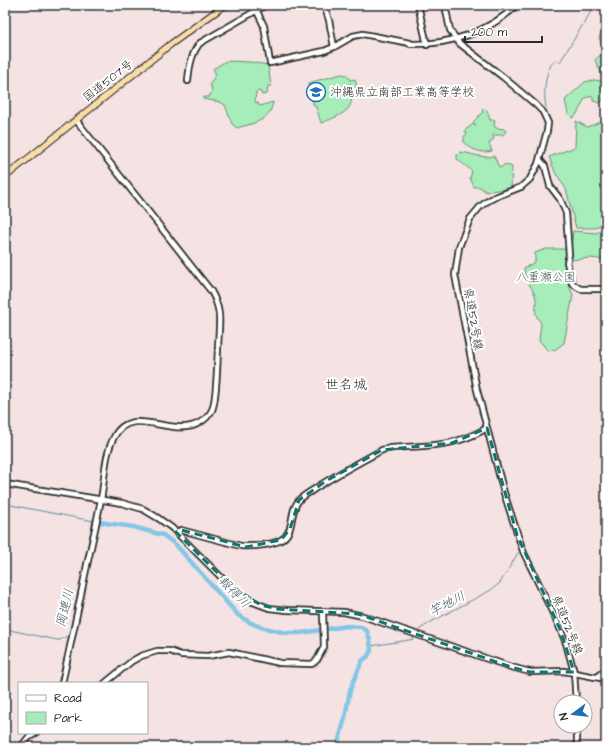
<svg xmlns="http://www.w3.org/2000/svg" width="611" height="752" viewBox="0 0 611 752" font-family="'Architects Daughter','Klee One',sans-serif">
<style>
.green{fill:#a6edba;stroke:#688c72}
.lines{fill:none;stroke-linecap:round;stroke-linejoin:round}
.stream{stroke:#61889b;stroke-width:1}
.river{stroke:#85c6e6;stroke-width:4.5}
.secondary-casing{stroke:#2b2b2b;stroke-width:8}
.highway-casing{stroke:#2b2b2b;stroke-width:8}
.secondary{stroke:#fff;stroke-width:4.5}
.highway{stroke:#f9ddab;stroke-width:5.5}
.marked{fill:none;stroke:#0f766e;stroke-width:3;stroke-dasharray:8 5;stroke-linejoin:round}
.labels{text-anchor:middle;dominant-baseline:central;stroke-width:4;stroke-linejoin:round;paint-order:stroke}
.street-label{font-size:12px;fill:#2b2b2b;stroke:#fff}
.poi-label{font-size:12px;fill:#2b2b2b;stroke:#fff;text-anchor:start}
.park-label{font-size:12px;fill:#4a5c4f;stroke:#fff}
.water-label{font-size:13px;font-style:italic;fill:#4a616c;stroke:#fff}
.quarter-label{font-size:14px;fill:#2b2b2b;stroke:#fff}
</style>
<rect width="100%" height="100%" fill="#f5e3e3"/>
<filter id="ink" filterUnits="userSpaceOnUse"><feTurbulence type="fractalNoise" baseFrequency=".025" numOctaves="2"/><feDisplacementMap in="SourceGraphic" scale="8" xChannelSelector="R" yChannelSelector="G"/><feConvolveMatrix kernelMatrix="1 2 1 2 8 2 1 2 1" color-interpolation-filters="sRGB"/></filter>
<g filter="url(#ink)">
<g class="green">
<polygon points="606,28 606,75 602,75 595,60 605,51 599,38 602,31"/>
<path d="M226 61 251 62 268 65 271 86H268L267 94 262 95 260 91 256 92 255 102 258 103 260 106 273 102C270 122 253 123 237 128L232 124 225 105 220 102 203 99 204 97H209L212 90 210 84 216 74 213 69Z"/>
<path d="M341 74 347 75 350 80 355 79 357 87 352 88 350 83C357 111 344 114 321 123L316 107 314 106 308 83Z"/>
<polygon points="594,80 606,82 606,96 600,103 593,101 593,96 585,98 577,114 572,118 568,114 565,100 585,82"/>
<path d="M483 109 487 110 490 120H495L494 125 496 128 504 129 506 131 503 135H493L494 139 489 143 492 151C481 154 473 150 464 143V137L467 133 464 131 473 124 476 127V126L473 122 482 113Z"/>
<polygon points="606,120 606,220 595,228 576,228 566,189 555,172 549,157 575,147 576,121 587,127"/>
<path d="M460 152C471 153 483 159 494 156L499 167H502L505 164 512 167 511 187C503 191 496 189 486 192L480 187H474L470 178 472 171 457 159V155Z"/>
<path d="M606 225V260L591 258 571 260 564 273 573 295 564 343 556 349 548 351 539 340 541 323C531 311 539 307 535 295 531 285 524 279 524 268L535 262V253L546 249H571L573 231 597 233Z"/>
</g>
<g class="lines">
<g class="stream">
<path d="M546 107C543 95 545 66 556 60L560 62 595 5"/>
<polyline points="5,504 93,521 69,635 60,640 57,640 5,629"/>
<polyline points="418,633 420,629 433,621 491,590 500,583 518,553"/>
<polyline points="371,646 409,640 413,639 416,636"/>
</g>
<polyline class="river" points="93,521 133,527 163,535 176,545 238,615 251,623 261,627 286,633 301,633 347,626 361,627 367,631 370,640 371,650 368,656 362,661 350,690 345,718 337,747"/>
<defs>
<g id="secondary">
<polyline points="254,5 264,26 270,63 324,51 334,47 353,36 363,34 410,43"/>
<polyline points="324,5 329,20 334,47"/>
<polyline points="418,5 427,45"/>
<polyline points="445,5 450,30 459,43 503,77 535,104 543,112 548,123 547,131 538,164 530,179 521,187 495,197 486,202 480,207 470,219 459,247 455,275 477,390 504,493 523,551 559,626 566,643 574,672 576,702"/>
<path d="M410 44C449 45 488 33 517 5"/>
<path d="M188 81C189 68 191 53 200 43L266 5"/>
<polyline points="540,160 545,166 550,186 560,199 566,213 569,255 567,262 572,283 577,287 581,289 606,289"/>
<polyline points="5,484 122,503 143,509 158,518 172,528 235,591 253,602 269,608 287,610 344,612 363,616 511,667 530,672 564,671 606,679"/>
<path d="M176 532 181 530 241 546C251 547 272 545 281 540 296 531 288 511 300 499 304 496 308 493 313 490 335 475 359 463 382 450L391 448C428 445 453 448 487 428"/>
<polyline points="598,677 600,674 606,672"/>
<path d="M62 683C71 644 79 604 87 565 92 543 97 521 101 499 105 479 104 456 114 437 131 403 172 439 199 423 205 420 209 416 212 410 217 399 217 364 218 350 218 338 220 326 219 314 218 306 215 298 211 291L76 120"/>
<polyline points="105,683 132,661 141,656 157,651 170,651 181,655 208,656 229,652 280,663 312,664 317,660 324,647 323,612"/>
<polyline points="577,726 577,747"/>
<polyline points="21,747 28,738 36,733"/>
</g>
<polyline id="highway" points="5,177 171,44 225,5"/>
</defs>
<use href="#secondary" class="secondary-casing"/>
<use href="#highway" class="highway-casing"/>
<use href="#secondary" class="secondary"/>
<use href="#highway" class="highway"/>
</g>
</g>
<path class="marked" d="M487 428 517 535 560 629 574 672H530L511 667 358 614 277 609 261 605 232 587 176 532 181 530 246 547 281 540 290 529 299 500 326 481 382 450 452 443Z"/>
<defs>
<symbol id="school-ring" viewBox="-11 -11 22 22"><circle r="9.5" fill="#fff" stroke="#1f6fb2" stroke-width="1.5"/><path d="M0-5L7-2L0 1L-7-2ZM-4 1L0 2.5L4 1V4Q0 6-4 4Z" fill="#1f6fb2"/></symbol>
</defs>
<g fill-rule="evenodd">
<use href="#school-ring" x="305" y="81" width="22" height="22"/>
</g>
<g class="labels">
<g class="street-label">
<text transform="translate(108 81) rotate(-38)">国道507号</text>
<text transform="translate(473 319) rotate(80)">県道52号線</text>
<text transform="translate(567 625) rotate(68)">県道52号線</text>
</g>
<g class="poi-label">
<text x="330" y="92">沖縄県立南部工業高等学校</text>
</g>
<g class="park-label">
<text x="546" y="277">八重瀬公園</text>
</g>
<g class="water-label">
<text transform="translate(234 592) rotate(46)">報得川</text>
<text transform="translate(447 604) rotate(-28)">竿地川</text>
<text transform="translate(65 608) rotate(-77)">岡連川</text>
</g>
<g class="quarter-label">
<text x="346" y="385">世名城</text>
</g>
</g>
<rect width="611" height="752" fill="none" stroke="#fff" stroke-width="20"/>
<rect x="10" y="10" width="591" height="732" fill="none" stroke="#2b2b2b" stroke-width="1.5" filter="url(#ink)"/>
<rect x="18" y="682" width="130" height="52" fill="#ffffff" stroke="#aaaaaa"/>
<rect x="26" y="695" width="20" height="6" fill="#ffffff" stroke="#aaaaaa"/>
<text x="54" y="702" font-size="12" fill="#2b2b2b">Road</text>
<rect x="26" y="712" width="20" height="12" fill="#a6edba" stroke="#aaaaaa"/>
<text x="54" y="722" font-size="12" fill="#2b2b2b">Park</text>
<g transform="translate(573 714) rotate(255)"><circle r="19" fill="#ffffff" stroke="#aaaaaa"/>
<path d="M0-3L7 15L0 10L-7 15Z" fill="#1f6fb2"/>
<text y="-6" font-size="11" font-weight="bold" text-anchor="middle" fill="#2b2b2b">N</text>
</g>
<path d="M465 36v6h77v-6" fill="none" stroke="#2b2b2b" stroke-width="2"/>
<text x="471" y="36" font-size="12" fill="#2b2b2b" stroke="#ffffff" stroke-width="3" paint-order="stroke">200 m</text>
</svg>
